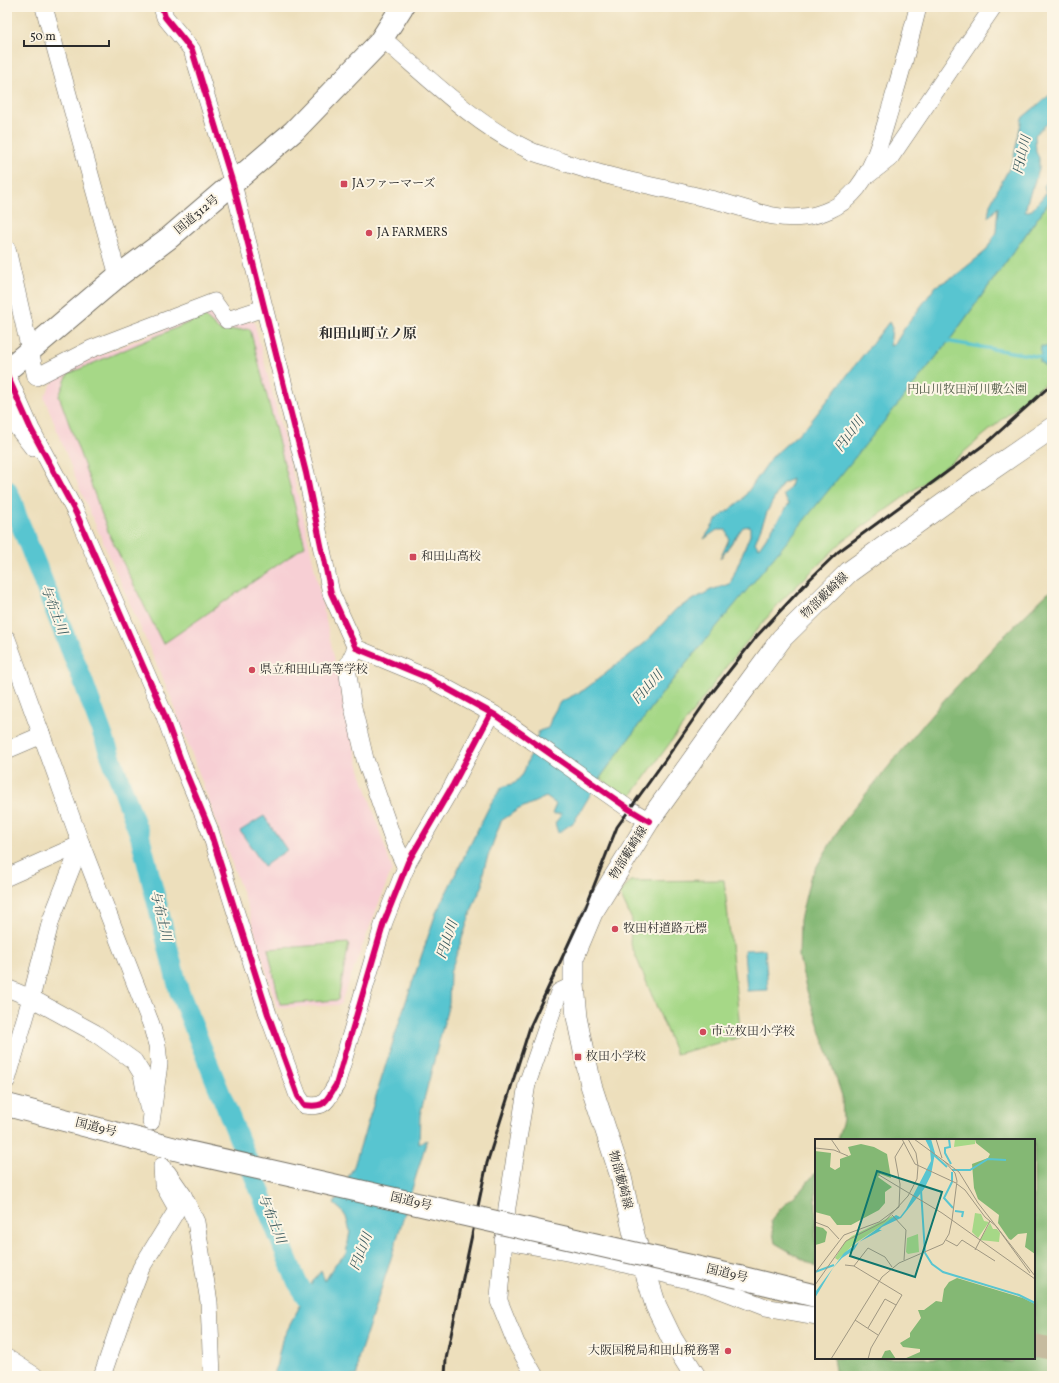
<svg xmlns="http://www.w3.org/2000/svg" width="1059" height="1383" viewBox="0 0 1059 1383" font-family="Vollkorn,'Noto Serif JP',serif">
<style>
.built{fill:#f7cfd4}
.green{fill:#a6d887;stroke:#688259}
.forest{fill:#84b874;stroke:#587250}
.water{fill:#59c5d0;stroke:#42787e;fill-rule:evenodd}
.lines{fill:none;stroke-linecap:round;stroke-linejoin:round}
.stream{stroke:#59c5d0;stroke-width:3.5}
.river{stroke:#59c5d0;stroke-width:20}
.highway-tunnel{stroke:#c6bb9f;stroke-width:22;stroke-dasharray:22 11;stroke-linecap:butt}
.minor-casing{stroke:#6f6a5e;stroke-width:18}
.major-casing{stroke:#6f6a5e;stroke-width:22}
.highway-casing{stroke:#6f6a5e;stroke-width:24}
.minor{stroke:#fff;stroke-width:17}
.major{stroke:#fff;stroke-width:21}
.highway{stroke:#fff;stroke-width:22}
.rail{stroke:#2b2b2b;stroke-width:3}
.highway-bridge-casing{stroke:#6f6a5e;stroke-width:24;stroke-linecap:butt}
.highway-bridge{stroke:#fff;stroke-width:22}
.cycleway-casing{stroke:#fcf5e5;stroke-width:8}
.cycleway{stroke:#d6006c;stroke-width:6}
.poi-dot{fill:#d1495b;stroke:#fcf5e5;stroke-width:1.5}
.labels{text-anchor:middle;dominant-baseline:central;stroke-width:4;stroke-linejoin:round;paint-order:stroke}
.poi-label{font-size:12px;fill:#2b2b2b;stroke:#fcf5e5;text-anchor:start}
.street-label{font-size:12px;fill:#2b2b2b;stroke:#fcf5e5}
.park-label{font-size:12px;fill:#4a5642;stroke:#fcf5e5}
.water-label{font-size:13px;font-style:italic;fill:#39595d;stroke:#fcf5e5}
.quarter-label{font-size:14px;font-weight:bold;fill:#2b2b2b;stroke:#fcf5e5}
.inset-river{fill:none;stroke:#59c5d0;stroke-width:2}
.inset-road{fill:none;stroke:#9f9782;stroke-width:1}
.view{fill:#0f766e;fill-opacity:0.15;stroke:#0f766e;stroke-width:2}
.inset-edge{fill:none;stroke:#2b2b2b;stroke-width:2}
</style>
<rect width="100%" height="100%" fill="#fcf5e5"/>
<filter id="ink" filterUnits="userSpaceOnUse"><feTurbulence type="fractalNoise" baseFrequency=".025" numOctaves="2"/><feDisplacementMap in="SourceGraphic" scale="8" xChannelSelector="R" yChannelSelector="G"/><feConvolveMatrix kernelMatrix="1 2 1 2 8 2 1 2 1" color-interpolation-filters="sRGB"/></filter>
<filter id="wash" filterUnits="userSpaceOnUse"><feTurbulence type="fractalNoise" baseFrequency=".012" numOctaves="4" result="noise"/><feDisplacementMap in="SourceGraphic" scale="16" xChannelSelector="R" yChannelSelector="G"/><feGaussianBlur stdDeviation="0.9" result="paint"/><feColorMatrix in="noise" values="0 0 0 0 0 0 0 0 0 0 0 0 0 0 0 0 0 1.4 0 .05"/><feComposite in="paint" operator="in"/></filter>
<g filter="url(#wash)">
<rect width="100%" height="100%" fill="#eddfbc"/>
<polygon class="built" points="209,311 219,326 254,321 302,511 351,735 360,769 392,869 340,1005 277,1008 247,905 172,700 79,487 44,397 59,372"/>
<g class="green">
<polygon points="1052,198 1052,377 951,463 843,541 781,601 729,663 628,800 600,778 666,688 949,341"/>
<polygon points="204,316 220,331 250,329 305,546 163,644 109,534 59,396 68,374"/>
<polygon points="724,880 741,1037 676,1054 630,942 632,920 620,894 630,881"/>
<polygon points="349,943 338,1000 280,1004 268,949"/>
</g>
<g class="forest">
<polygon points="1052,589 1052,1376 836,1376 833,1358 956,1358 1012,1362 1013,1358 1034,1358 1034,1140 837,1140 843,1120 842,1096 806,988 799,957 800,920 810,878 845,819 943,701 1004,636"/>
<polygon points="816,1172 816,1267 775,1243 771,1221 780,1209 801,1190"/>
</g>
<g class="water">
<path d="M1052 93V119L1035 135 1036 152 1039 158V170L1028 199 1025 212 1032 210 1046 193 1044 186 1052 174V198L949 341 794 533 666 688 600 778 574 822 558 833 555 823 562 814H552L556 804 546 797 517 810 501 821 486 862 483 873V885L475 901 450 973 449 1003 420 1115 419 1144 427 1140 388 1268 358 1359 357 1376H274L282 1340 313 1281 321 1271 325 1281 336 1263 346 1254 350 1231 346 1217 342 1211 334 1204 354 1166 403 1010 436 913 491 803 502 787 515 783 523 774 539 731 548 728 552 716 560 702 584 690 645 643 676 609 711 590 730 584 750 535V526L743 527 720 559 729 539 726 530H717L704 539 717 519 742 500 772 457 808 425 889 322 892 328 890 346 895 344 904 329 936 286 955 276 986 251 996 232 998 207 988 218 990 204 1013 161 1022 118ZM792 479 790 487 783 495 789 504 759 548 755 543 768 510 782 484Z"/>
<polygon points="1041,346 1052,347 1052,360 1046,367 1040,362"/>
<polygon points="264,816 287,850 264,866 240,831"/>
<polygon points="765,949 768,990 747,991 744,950"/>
</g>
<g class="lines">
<polyline class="stream" points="945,341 1041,357"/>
<polyline class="river" points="7,490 13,503 17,516 83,681 140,836 179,991 297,1282 321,1318"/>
</g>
</g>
<g filter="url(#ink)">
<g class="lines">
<polyline class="highway-tunnel" points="1034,1345 1052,1349"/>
<defs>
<g id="minor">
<polyline points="44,7 118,276"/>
<polyline points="162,7 165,17 192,50 233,184 306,473 331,593 356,648 426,677 495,715 629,809 649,821"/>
<path d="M382 38C428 77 474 124 529 150 539 155 550 157 560 161 611 179 665 188 718 201 746 208 775 221 804 217 821 215 840 207 852 194 872 174 880 143 888 116 899 80 909 44 918 7"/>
<polyline points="868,175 890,158 993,7"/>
<polyline points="7,249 36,377 91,349 214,302 227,320 264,308"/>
<path d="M7 375 31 429 76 513 164 714 183 766 209 828 268 1014 298 1096 304 1105C326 1108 325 1102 336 1085L384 922 408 862 453 785 491 713"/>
<polyline points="7,414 33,448"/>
<polyline points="7,639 81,844 151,1024 157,1045 159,1064 151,1122"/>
<polyline points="356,648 347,667 352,703 365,759 394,842 406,868"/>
<polyline points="7,750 42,735"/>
<polyline points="7,877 81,844"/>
<polyline points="7,988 31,998 95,1033 134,1061 142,1074 148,1107"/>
<polyline points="7,1080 31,998 51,920 81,844"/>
<polyline points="167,1172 183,1195 196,1222 209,1302 212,1376"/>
<polyline points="503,1240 609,1260 708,1285 765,1307 816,1316"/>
<polyline points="7,1358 35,1376"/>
<polyline points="102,1376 123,1315 141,1268 175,1213 176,1207 163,1184 162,1166"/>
<polyline points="535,1376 516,1343 499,1301 499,1297 507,1207 527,1084 559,992 574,985"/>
</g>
<polyline id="major" points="695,1376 672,1339 656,1306 634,1235 621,1177 591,1085 577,1017 574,985 574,956 592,913 649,821 712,733 782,638 849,572 978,479 1052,428"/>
<g id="highway">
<polyline points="7,370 118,276 169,238 294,131 379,43 402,7"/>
<polyline points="7,1105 183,1151"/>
<polyline points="739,1277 816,1296"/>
</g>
</defs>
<use href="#minor" class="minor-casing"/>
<use href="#major" class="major-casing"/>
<use href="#highway" class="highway-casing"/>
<use href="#minor" class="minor"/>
<use href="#major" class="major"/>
<use href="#highway" class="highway"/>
<polyline class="rail" points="445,1376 446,1359 487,1163 530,1027 586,906 617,827 670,753 711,694 756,637 810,579 838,552 989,441 1052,384"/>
<defs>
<polyline id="highway-bridge" points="183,1151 739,1277"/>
</defs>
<use href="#highway-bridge" class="highway-bridge-casing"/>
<use href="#highway-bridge" class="highway-bridge"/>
<defs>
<g id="cycleway">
<polyline points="162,7 165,17 192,50 233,184 306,473 331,593 356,648 426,677 495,715 629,809 649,821"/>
<path d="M7 375 31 429 76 513 164 714 183 766 209 828 268 1014 298 1096 304 1105C326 1108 325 1102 336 1085L384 922 408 862 453 785 491 713"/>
</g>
</defs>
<use href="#cycleway" class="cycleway-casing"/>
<use href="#cycleway" class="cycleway"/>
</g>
</g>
<g class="poi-dot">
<rect x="340" y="180" width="8" height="8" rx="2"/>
<circle cx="369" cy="233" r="4"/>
<rect x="409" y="553" width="8" height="8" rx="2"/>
<circle cx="252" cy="670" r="4"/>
<circle cx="615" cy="929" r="4"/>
<circle cx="703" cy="1032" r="4"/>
<rect x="574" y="1053" width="8" height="8" rx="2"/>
<circle cx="728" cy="1351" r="4"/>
</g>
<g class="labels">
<g class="poi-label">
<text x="352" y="184">JAファーマーズ</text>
<text x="377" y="233">JA FARMERS</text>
<text x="421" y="557">和田山高校</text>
<text x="260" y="670">県立和田山高等学校</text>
<text x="623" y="929">牧田村道路元標</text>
<text x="711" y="1032">市立枚田小学校</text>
<text x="586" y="1057">枚田小学校</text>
<text x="720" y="1351" text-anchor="end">大阪国税局和田山税務署</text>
</g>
<g class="street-label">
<text transform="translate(197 215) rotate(-40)">国道312号</text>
<text transform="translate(825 596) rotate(-44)">物部藪崎線</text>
<text transform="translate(629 853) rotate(-58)">物部藪崎線</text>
<text transform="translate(96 1128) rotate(14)">国道9号</text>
<text transform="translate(620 1180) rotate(75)">物部藪崎線</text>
<text transform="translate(411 1202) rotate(13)">国道9号</text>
<text transform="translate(727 1274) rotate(13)">国道9号</text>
</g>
<g class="park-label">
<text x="967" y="390">円山川牧田河川敷公園</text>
</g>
<g class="water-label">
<text transform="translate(1023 155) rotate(-77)">円山川</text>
<text transform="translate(850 435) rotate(-53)">円山川</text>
<text transform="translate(53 610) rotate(69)">与布土川</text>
<text transform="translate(648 688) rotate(-48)">円山川</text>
<text transform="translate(160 916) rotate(76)">与布土川</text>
<text transform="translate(448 940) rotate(-71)">円山川</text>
<text transform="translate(271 1219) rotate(68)">与布土川</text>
<text transform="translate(362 1252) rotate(-69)">円山川</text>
</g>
<g class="quarter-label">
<text x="368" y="334">和田山町立ノ原</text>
</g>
</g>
<g transform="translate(815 1139)">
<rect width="220" height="220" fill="#eddfbc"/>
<path d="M140 0H160V5L139 8ZM160 74 166 75 169 82 174 83 163 99 157 93ZM77 77 78 79 39 105 23 121 20 119 30 103 37 97ZM175 84 178 90H182L185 94 184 103 165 101ZM103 95 104 113 93 115 91 113 92 99Z" fill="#a6d887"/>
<path d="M160 0H220V115L210 108 212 94 203 95 196 101 194 100 183 84 184 76 163 60 159 49 157 25 173 19 175 15 161 4ZM46 5 59 8 72 15 76 39 65 35 63 38 77 48 70 53V64L64 71 36 86H22L15 77 0 73V12L16 14 15 28 20 31 25 28V20L36 16 33 8ZM0 87 8 89 12 93 10 103 4 105 0 106ZM142 139 208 159 220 165V220H89L105 213V210L88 208 85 204 95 198V194L106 179 103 171H109L121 162 127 163 129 150 134 143ZM75 211 81 220H66L70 212Z" fill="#84b874"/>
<path d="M110 0H116L120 14 116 36 109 50 86 79 67 88 64 91H67L44 103 39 111 27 119 18 129 0 159 1 152 29 114 81 76 85 78 91 70 116 22 115 10Z" fill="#59c5d0"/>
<path class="inset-river" d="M134 0 135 8 130 9V14L136 25M118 15 132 28M137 31H155L173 20 191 21M137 33V43L129 59 138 69M106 51 110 114 117 125 128 133 204 156 220 164M140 72 148 73 147 78M0 133 19 126"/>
<path class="inset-road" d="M16 0 25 13M87 0 100 25 141 44M99 0 144 33 163 64 220 137M121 0 127 19M0 9 19 11 33 17M128 21 140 34 142 42 137 81M64 36 127 74 220 140M142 45 150 51 170 78 181 87 215 134M77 76 91 91 89 121M0 83 13 88 24 100M131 101 142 107 147 101 180 122M160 111 175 82M30 126 39 127 87 156 56 209 53 220M39 127 53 109 70 118 77 128M0 134 29 96 64 83 84 68 85 45 80 18 89 3M0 146 31 102 70 82 93 57 102 40 103 27 101 14 93 0M40 181 63 196M53 189 70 160 81 166M16 220 67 138 84 124 128 105 134 95 137 81"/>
<path class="view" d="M62 32 127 53 100 138 35 117Z"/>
<rect width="220" height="220" class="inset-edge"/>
</g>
<rect width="1059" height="1383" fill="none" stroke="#fcf5e5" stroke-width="24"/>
<path d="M24 40v6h85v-6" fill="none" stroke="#2b2b2b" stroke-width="2"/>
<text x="30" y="40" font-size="12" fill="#2b2b2b" stroke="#fcf5e5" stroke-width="3" paint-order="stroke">50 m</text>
</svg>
